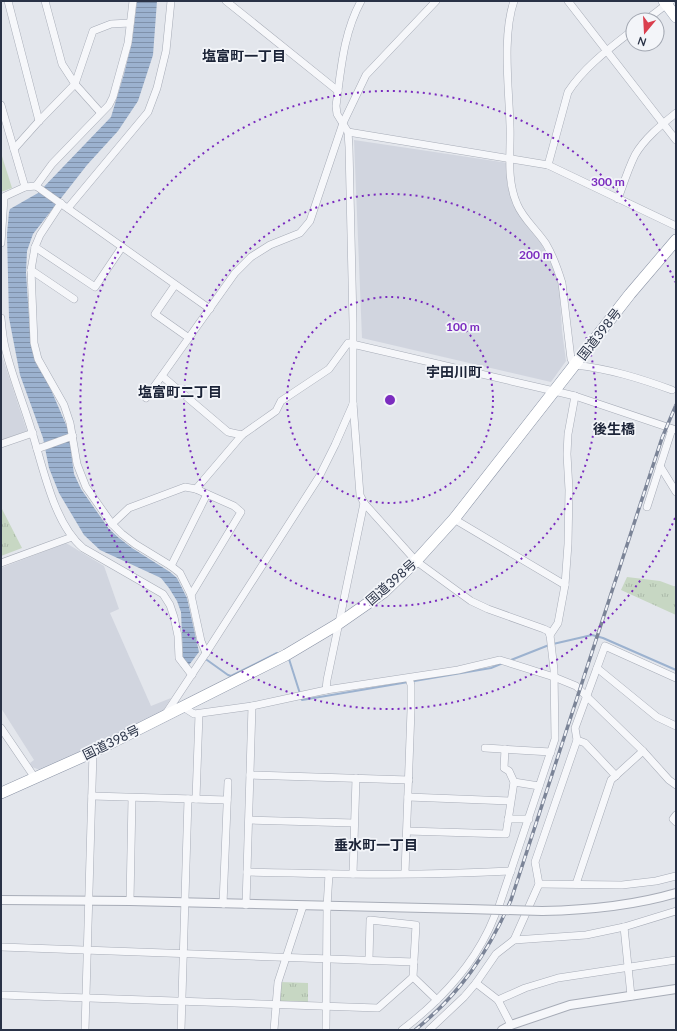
<svg xmlns="http://www.w3.org/2000/svg" width="677" height="1031" viewBox="0 0 677 1031" font-family="Lato,'Noto Sans JP',sans-serif">
<style>
.built{fill:#d1d5df}
.park{fill:url(#park-tufts)}
.pitch{fill:#c7d7c3}
.water{fill:url(#water-rules)}
.lines{fill:none;stroke-linecap:round;stroke-linejoin:round}
.stream{stroke:#9cb2cf;stroke-width:2}
.minor-casing{stroke:#a7acb7;stroke-width:8}
.tertiary-casing{stroke:#a7acb7;stroke-width:10}
.primary-casing{stroke:#a1a9b9;stroke-width:12}
.trunk-casing{stroke:#8992a4;stroke-width:12}
.minor{stroke:#f6f7fa;stroke-width:7}
.tertiary{stroke:#f6f7fa;stroke-width:8}
.primary{stroke:#fff;stroke-width:11}
.trunk{stroke:#fff;stroke-width:11}
.rail-casing{stroke:#7b8497;stroke-width:3.5}
.rail{stroke:#f3f5f9;stroke-width:2;stroke-dasharray:6;stroke-linecap:butt}
.tertiary-bridge-casing{stroke:#a7acb7;stroke-width:10;stroke-linecap:butt}
.tertiary-bridge{stroke:#f6f7fa;stroke-width:8}
.ring{fill:none;stroke:#7b2cbf;stroke-width:2;stroke-dasharray:2 4}
.labels{text-anchor:middle;dominant-baseline:central;stroke-width:3.5;stroke-linejoin:round;paint-order:stroke}
.street-label{font-size:13px;fill:#293246;stroke:#f3f5f9}
.neighbourhood-label{font-size:14px;font-weight:bold;fill:#1b2337;stroke:#f3f5f9}
.centre{fill:#7b2cbf;stroke:#f3f5f9;stroke-width:2}
.ring-label{font-size:12px;text-anchor:middle;font-weight:bold;fill:#7b2cbf;stroke:#f3f5f9;stroke-width:3.5;stroke-linejoin:round;paint-order:stroke}
</style>
<defs>
<pattern id="park-tufts" width="24" height="20" patternUnits="userSpaceOnUse"><rect width="24" height="20" fill="#c7d7c3"/><path d="M3 7l-1-3M5 7V3M7 7l1-3M15 17l-1-3M17 17v-4M19 17l1-3" fill="none" stroke="#abb9a9"/></pattern>
<pattern id="water-rules" width="6" height="5" patternUnits="userSpaceOnUse"><rect width="6" height="5" fill="#9cb2cf"/><path d="M0 2.5h6" fill="none" stroke="#7f91aa"/></pattern>
</defs>
<rect width="100%" height="100%" fill="#e3e6ec"/>
<g class="built">
<polygon points="354,140 508,163 507,185 514,204 540,241 559,280 562,331 566,361 551,382 362,338"/>
<polygon points="1,353 27,431 1,440"/>
<polygon points="66,543 104,566 119,609 110,613 151,706 171,698 161,714 40,770 32,767 30,763 34,760 1,708 1,568"/>
</g>
<g class="park">
<polygon points="1,507 22,548 1,556"/>
<polygon points="627,577 660,581 676,587 676,615 621,590"/>
<polygon points="280,982 308,983 308,1002 279,1001"/>
</g>
<polygon class="pitch" points="1,153 12,188 1,192"/>
<polygon class="water" points="137,1 157,1 153,55 138,101 118,131 87,165 33,234 27,251 26,273 31,346 37,365 49,385 70,434 71,452 74,474 81,489 109,529 119,538 132,548 170,572 177,578 187,598 199,652 189,665 183,658 181,612 177,601 169,588 161,578 100,550 84,535 59,493 49,468 43,438 20,375 9,318 7,234 9,212 10,209 38,193 111,117 124,74 132,42"/>
<g class="lines">
<g class="stream">
<polyline points="553,644 592,635 603,638 676,670"/>
<polyline points="289,659 302,700 491,668 503,663"/>
<polyline points="207,660 228,675 231,676 277,653"/>
<polyline points="511,660 549,645"/>
</g>
<defs>
<g id="minor">
<polyline points="8,1 39,121"/>
<polyline points="45,1 62,64 75,84 100,112"/>
<polyline points="226,1 338,91"/>
<path d="M361 1C343 34 341 70 336 106L337 114 348 132 349 147 353 323V403L360 495 364 503 416 561 453 588 471 601 488 609 544 629 548 631 550 635 554 670 555 739 499 906C495 914 492 923 488 931 469 970 436 1004 402 1030"/>
<path d="M514 1C502 35 509 89 510 126 511 152 506 179 517 204 523 219 537 230 546 244 553 256 558 270 562 283L571 359 575 365C610 369 639 378 672 390"/>
<polyline points="568,1 676,140"/>
<polyline points="646,20 671,1"/>
<polyline points="1,105 25,187"/>
<polyline points="348,132 548,165 676,226"/>
<polyline points="14,149 39,121 75,84 93,31 111,24 130,23"/>
<path d="M548 165 568 92C584 67 610 48 633 30"/>
<polyline points="36,186 52,164 109,105 113,97 128,43 133,1"/>
<polyline points="1,198 25,187 36,186 210,309"/>
<path d="M618 199C623 185 628 169 635 155 644 139 661 125 676 113"/>
<polyline points="61,203 40,235 35,247 31,270 34,343 38,359 64,405 70,423 77,464 86,487 112,524 122,534 135,544 171,566 180,573 191,595 201,641 206,653"/>
<polyline points="68,208 148,112 157,88 166,51 171,1"/>
<polyline points="1,243 4,198"/>
<polyline points="35,247 95,287 122,247"/>
<polyline points="31,270 74,299"/>
<polyline points="175,285 155,314 189,338"/>
<path d="M1 318C2 329 3 341 6 351 13 379 24 405 32 432 43 467 54 524 83 548L163 594 170 605 174 617 178 636 179 658 192 675"/>
<polyline points="162,376 228,432 242,435"/>
<polyline points="146,398 235,273 251,257 270,245 300,233 310,221 343,123 366,75 436,1"/>
<polyline points="1,444 33,433"/>
<polyline points="37,449 73,436"/>
<polyline points="660,466 676,492"/>
<polyline points="196,489 242,435 276,411 281,401 329,369 348,343 554,391 575,396 676,430"/>
<polyline points="647,507 672,429"/>
<polyline points="454,519 565,585"/>
<polyline points="112,524 129,508 185,487 196,489 207,494 234,506 241,512 191,595"/>
<polyline points="1,563 72,537"/>
<polyline points="171,566 207,494"/>
<polyline points="550,635 558,623 565,585 568,544 569,490 567,454 568,434 575,396"/>
<polyline points="676,678 605,646 597,668 657,717 676,726"/>
<polyline points="326,690 327,680 364,503"/>
<polyline points="183,707 194,714 252,706 326,690 458,670 500,660 554,677 576,686 643,751 669,780 676,785"/>
<polyline points="165,715 206,653 319,477 335,445 353,404"/>
<polyline points="1,728 35,778"/>
<polyline points="577,740 585,743 616,776"/>
<polyline points="485,748 551,752"/>
<polyline points="250,775 409,780"/>
<polyline points="514,782 539,786"/>
<polyline points="92,796 227,800"/>
<polyline points="408,797 510,801"/>
<polyline points="196,799 199,714"/>
<polyline points="676,815 673,819 676,822"/>
<polyline points="508,819 529,819"/>
<polyline points="249,820 354,823"/>
<polyline points="407,831 506,834 514,782 509,771 504,768 505,749"/>
<path d="M247 872C335 874 423 876 511 871"/>
<polyline points="405,873 411,710 411,685 409,678"/>
<polyline points="353,874 356,778"/>
<polyline points="539,884 622,885 656,881 676,876"/>
<polyline points="576,884 611,780 643,751"/>
<polyline points="130,901 132,798"/>
<polyline points="223,904 228,782"/>
<polyline points="246,905 252,706"/>
<polyline points="624,927 631,996"/>
<polyline points="514,940 586,935 624,927 676,911"/>
<polyline points="1,947 414,962"/>
<polyline points="369,960 370,920 416,925 413,977 437,1000"/>
<polyline points="476,983 498,1000 511,1025"/>
<polyline points="1,995 378,1008 413,977"/>
<polyline points="498,1000 525,988 558,978 676,960"/>
<polyline points="85,1030 93,752"/>
<polyline points="181,1030 188,799"/>
<polyline points="274,1030 278,982 303,906"/>
<polyline points="326,1030 327,907 329,874"/>
<polyline points="429,1030 464,997 476,983 496,954 514,940 539,884 535,862 577,740 575,728 597,668"/>
</g>
<g id="tertiary">
<polyline points="1,900 130,901 468,909"/>
<path d="M542 911C587 910 632 906 676 893"/>
<polyline points="502,1030 511,1025 570,1005 676,989"/>
</g>
<polyline id="primary" points="664,1 676,17"/>
<polyline id="trunk" points="1,793 93,752 286,655 338,624 384,592 416,561 454,519 630,294 676,240"/>
</defs>
<use href="#minor" class="minor-casing"/>
<use href="#tertiary" class="tertiary-casing"/>
<use href="#primary" class="primary-casing"/>
<use href="#trunk" class="trunk-casing"/>
<use href="#minor" class="minor"/>
<use href="#tertiary" class="tertiary"/>
<use href="#primary" class="primary"/>
<use href="#trunk" class="trunk"/>
<defs>
<path id="rail" d="M415 1030C460 994 488 953 511 900L662 438 676 405"/>
</defs>
<use href="#rail" class="rail-casing"/>
<use href="#rail" class="rail"/>
<defs>
<polyline id="tertiary-bridge" points="468,909 542,911"/>
</defs>
<use href="#tertiary-bridge" class="tertiary-bridge-casing"/>
<use href="#tertiary-bridge" class="tertiary-bridge"/>
</g>
<g class="ring">
<circle cx="390" cy="400" r="103"/>
<circle cx="390" cy="400" r="206"/>
<path d="M675 518A309 309 0 1 1 675 282"/>
</g>
<g class="labels">
<g class="street-label">
<text transform="translate(599 334) rotate(-52)">国道398号</text>
<text transform="translate(391 582) rotate(-41)">国道398号</text>
<text transform="translate(111 742) rotate(-26)">国道398号</text>
</g>
<g class="neighbourhood-label">
<text x="244" y="55">塩富町一丁目</text>
<text x="454" y="371">宇田川町</text>
<text x="180" y="391">塩富町二丁目</text>
<text x="614" y="428">後生橋</text>
<text x="376" y="844">垂水町一丁目</text>
</g>
</g>
<circle cx="390" cy="400" r="6" class="centre"/>
<g class="ring-label">
<text x="608" y="186">300 m</text>
<text x="536" y="259">200 m</text>
<text x="463" y="331">100 m</text>
</g>
<rect width="677" height="1031" fill="none" stroke="#293246" stroke-width="4"/>
<g transform="translate(645 32) rotate(198)"><circle r="19" fill="#f3f5f9" stroke="#a2a7b1"/>
<path d="M0-3L7 15L0 10L-7 15Z" fill="#da3f4e"/>
<text y="-6" font-size="11" font-weight="bold" text-anchor="middle" fill="#293246">N</text>
</g>
</svg>
